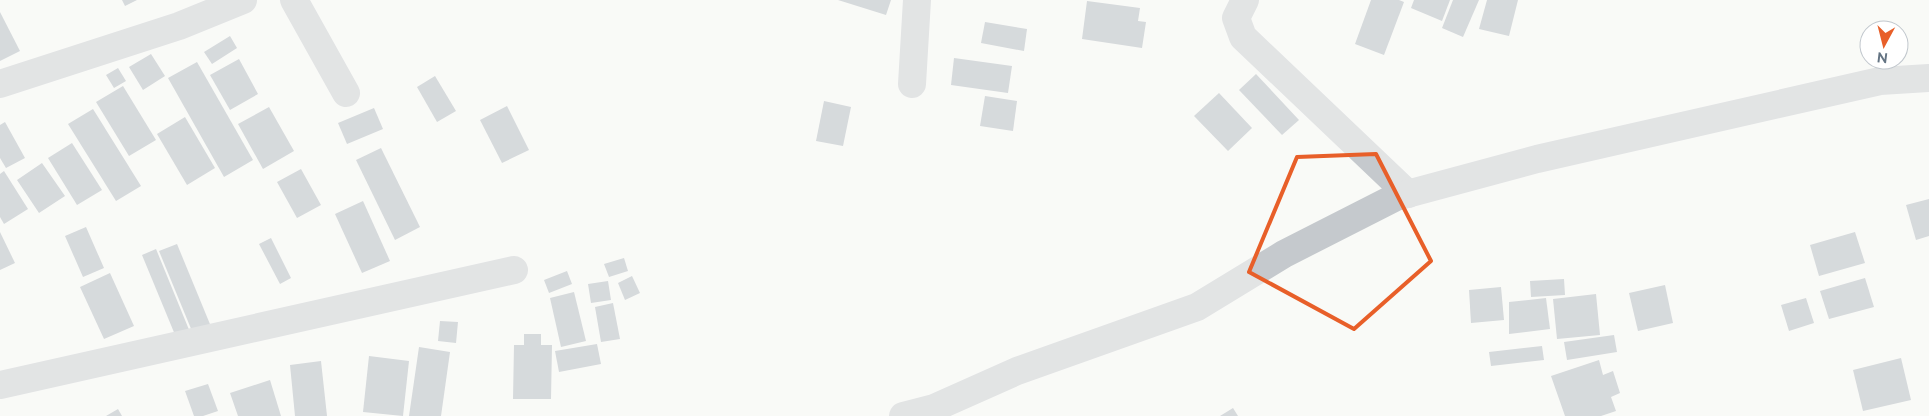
<svg xmlns="http://www.w3.org/2000/svg" width="1929" height="416" viewBox="0 0 1929 416" font-family="Raleway,sans-serif">
<style>
.building{fill:#abb3ba}
.lines{fill:none;stroke-linecap:round;stroke-linejoin:round}
.minor{stroke:#c5c9cd;stroke-width:28}
.marked{fill:none;stroke:#e85f29;stroke-width:4;stroke-linejoin:round}
</style>
<rect width="100%" height="100%" fill="#f9faf7"/>
<g class="building">
<polygon points="122,0 137,0 125,6"/>
<polygon points="838,0 891,0 886,15"/>
<polygon points="1371,0 1399,0 1404,2 1384,55 1355,44"/>
<polygon points="1414,0 1450,0 1442,21 1411,8"/>
<polygon points="1453,0 1479,0 1463,37 1442,28"/>
<polygon points="1487,0 1518,0 1509,36 1479,29"/>
<polygon points="1087,1 1140,8 1138,21 1146,22 1142,48 1082,39"/>
<polygon points="0,12 20,51 0,61"/>
<polygon points="985,22 1027,29 1024,51 981,43"/>
<polygon points="230,36 237,48 212,64 204,52"/>
<polygon points="151,54 165,76 143,90 129,67"/>
<polygon points="954,58 1012,66 1008,93 951,85"/>
<polygon points="239,59 258,94 230,110 210,75"/>
<polygon points="197,62 253,160 224,177 168,78"/>
<polygon points="118,68 126,81 114,88 106,75"/>
<polygon points="1256,74 1299,120 1282,135 1239,90"/>
<polygon points="435,76 456,111 437,122 417,87"/>
<polygon points="123,86 156,140 129,156 96,102"/>
<polygon points="1219,93 1252,128 1228,151 1194,116"/>
<polygon points="985,96 1017,101 1013,131 980,126"/>
<polygon points="824,101 851,107 843,146 816,141"/>
<polygon points="507,106 529,150 502,163 480,120"/>
<polygon points="269,107 294,151 263,169 238,124"/>
<polygon points="374,108 383,129 347,144 338,123"/>
<polygon points="93,109 141,186 116,201 68,124"/>
<polygon points="185,117 215,168 187,185 157,134"/>
<polygon points="5,122 25,158 6,168 0,158 0,125"/>
<polygon points="72,143 102,190 77,205 48,158"/>
<polygon points="381,148 420,227 395,240 356,160"/>
<polygon points="42,163 65,196 39,213 17,180"/>
<polygon points="301,169 321,205 297,218 277,182"/>
<polygon points="4,171 28,209 4,224 0,217 0,174"/>
<polygon points="1929,199 1929,236 1916,240 1906,205"/>
<polygon points="363,201 390,261 362,273 335,214"/>
<polygon points="86,227 104,268 83,277 65,236"/>
<polygon points="0,232 15,263 0,270"/>
<polygon points="1855,232 1865,263 1819,276 1810,245"/>
<polygon points="271,238 291,278 280,284 259,244"/>
<polygon points="177,244 212,329 194,336 159,251"/>
<polygon points="156,249 192,337 178,342 142,255"/>
<polygon points="624,258 628,271 609,277 604,264"/>
<polygon points="567,271 572,284 549,293 544,280"/>
<polygon points="110,273 134,326 104,339 80,287"/>
<polygon points="632,276 640,293 625,300 618,283"/>
<polygon points="1865,278 1874,307 1829,319 1820,291"/>
<polygon points="1564,279 1565,295 1531,297 1530,281"/>
<polygon points="608,281 611,300 591,303 588,284"/>
<polygon points="1665,285 1673,323 1638,331 1629,293"/>
<polygon points="1501,287 1504,320 1471,323 1469,290"/>
<polygon points="574,292 586,341 561,347 550,298"/>
<polygon points="1596,294 1600,335 1557,339 1553,299"/>
<polygon points="1546,298 1550,329 1509,334 1509,302"/>
<polygon points="1806,298 1814,323 1789,331 1781,305"/>
<polygon points="613,303 620,339 601,342 595,307"/>
<polygon points="440,321 458,322 456,343 438,341"/>
<polygon points="524,334 541,334 541,345 552,345 551,399 513,399 514,345 524,345"/>
<polygon points="1614,335 1617,352 1567,360 1564,342"/>
<polygon points="597,344 601,364 559,372 555,351"/>
<polygon points="1542,346 1544,360 1491,366 1489,352"/>
<polygon points="419,347 450,352 441,416 409,416"/>
<polygon points="369,356 409,361 403,416 363,412"/>
<polygon points="1901,358 1911,400 1863,411 1853,370"/>
<polygon points="1599,360 1603,375 1613,371 1620,393 1611,397 1616,411 1601,416 1565,416 1551,376"/>
<polygon points="321,361 327,416 295,416 290,365"/>
<polygon points="270,380 281,416 238,416 230,393"/>
<polygon points="208,384 218,411 203,416 194,416 185,391"/>
<polygon points="1233,408 1238,416 1220,416"/>
<polygon points="118,409 122,416 106,416"/>
</g>
<g class="lines">
<g class="minor">
<polyline points="294,0 346,93"/>
<polyline points="1245,0 1236,18 1243,37 1408,194"/>
<polyline points="0,84 179,26 243,0"/>
<polyline points="912,84 917,0"/>
<polyline points="0,385 514,270"/>
<polyline points="903,416 934,408 1017,371 1197,307 1284,254 1396,197 1537,159 1880,81 1929,78"/>
</g>
</g>
<path d="M0 0H1929V416H0ZM1376 154 1431 261 1354 329 1249 272 1297 157Z" fill="#f9faf7" fill-opacity=".55" fill-rule="evenodd"/>
<path class="marked" d="M1376 154 1431 261 1354 329 1249 272 1297 157Z"/>
<g transform="translate(1884 45) rotate(187)"><circle r="24" fill="#ffffff" stroke="#c1c7cd"/>
<path d="M0-4L9 19L0 12L-9 19Z" fill="#e85f29"/>
<text y="-8" font-size="14" font-weight="bold" text-anchor="middle" fill="#647483">N</text>
</g>
</svg>
